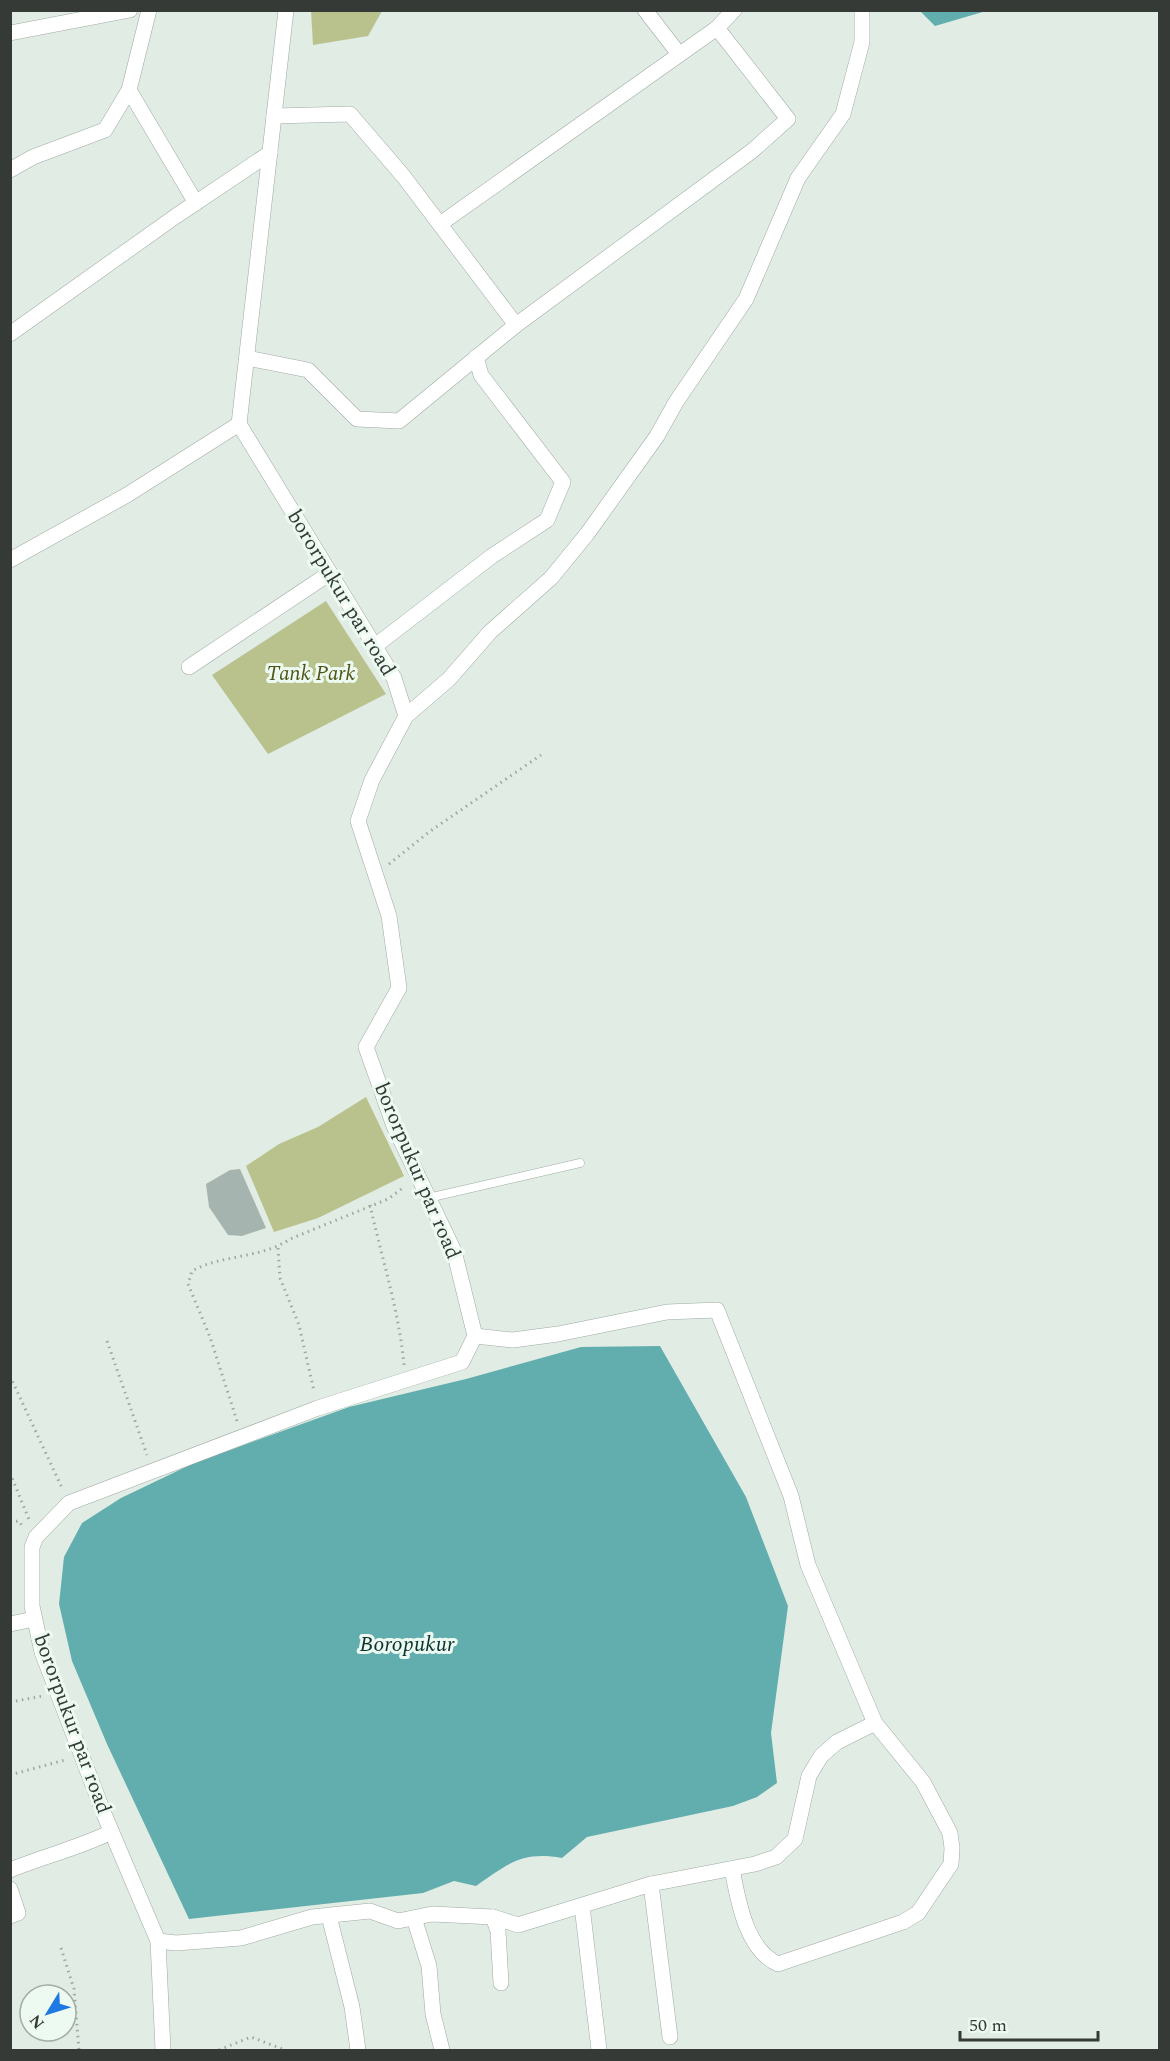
<svg xmlns="http://www.w3.org/2000/svg" width="1170" height="2061" viewBox="0 0 1170 2061" font-family="Spectral,serif">
<style>
.green{fill:#b9c18d}
.water{fill:#62aeae}
.building{fill:#a6b4b0}
.lines{fill:none;stroke-linecap:round;stroke-linejoin:round}
.lane-casing{stroke:#9faba3;stroke-width:9}
.street-casing{stroke:#9faba3;stroke-width:16}
.path{stroke:#9ea8a1;stroke-width:3;stroke-dasharray:1.5 4.5;stroke-linecap:butt}
.lane{stroke:#fff;stroke-width:8}
.street{stroke:#fff;stroke-width:15}
.labels{text-anchor:middle;dominant-baseline:central;stroke-width:6;stroke-linejoin:round;paint-order:stroke}
.street-label{font-size:21px;fill:#353a36;stroke:#edfaf1}
.park-label{font-size:21px;font-style:italic;fill:#4f5516;stroke:#edfaf1}
.water-label{font-size:22px;font-style:italic;fill:#0b3232;stroke:#edfaf1}
</style>
<rect width="100%" height="100%" fill="#e0ece4"/>
<g class="green">
<polygon points="311,11 311,10 382,11 368,36 313,45"/>
<polygon points="326,601 386,694 268,754 212,675"/>
<polygon points="366,1097 404,1176 318,1218 274,1232 246,1166 279,1144 318,1127"/>
</g>
<g class="water">
<polygon points="920,11 986,11 935,26"/>
<path d="M660 1346 746 1497 788 1606 771 1733 777 1783 757 1797 733 1806 587 1837 562 1858C521 1851 508 1864 476 1886L454 1881 423 1893 189 1919 107 1744 72 1661 59 1604 64 1557 82 1523 121 1498 194 1463 349 1407 466 1379 581 1347Z"/>
</g>
<polygon class="building" points="240,1169 266,1228 242,1236 228,1235 209,1207 206,1184 230,1170"/>
<g class="lines">
<defs>
<polyline id="lane" points="428,1198 580,1163"/>
<g id="street">
<polyline points="645,10 679,54"/>
<polyline points="10,33 130,10"/>
<polyline points="129,90 196,203"/>
<polyline points="274,116 350,114 404,177 516,325"/>
<polyline points="10,170 33,157 105,130 129,90 149,10"/>
<polyline points="440,224 717,28"/>
<polyline points="10,334 176,216 270,153"/>
<polyline points="247,358 308,370 357,419 399,421 516,325 752,151 788,119 717,28 734,10"/>
<polyline points="10,560 127,495 239,424"/>
<polyline points="375,646 492,556 547,520 563,482 481,375 476,357"/>
<polyline points="189,667 330,573"/>
<polyline points="406,716 449,679 490,632 551,578 587,534 657,436 676,402 746,299 798,178 843,114 862,42 862,10"/>
<polyline points="10,1624 34,1619"/>
<path d="M732 1869C738 1900 746 1950 778 1964L903 1922 918 1913 951 1864 952 1848 950 1833 923 1782 875 1723"/>
<path d="M10 1870C44 1856 79 1848 111 1832"/>
<polyline points="651,1884 670,2037"/>
<polyline points="10,1889 18,1913 10,1916"/>
<polyline points="582,1906 599,2050"/>
<polyline points="329,1916 352,2007 358,2050"/>
<polyline points="493,1917 498,1931 501,1983"/>
<polyline points="414,1918 429,1966 433,2014 442,2050"/>
<polyline points="158,1941 176,1943 241,1938 312,1917 370,1911 398,1921 432,1914 493,1917 518,1925 651,1884 755,1864 776,1857 795,1839 809,1776 821,1756 837,1742 875,1723 808,1565 791,1496 717,1310 667,1312 558,1334 513,1340 475,1336"/>
<polyline points="163,2050 158,1941 104,1814 42,1652 32,1606 32,1547 36,1537 69,1503 318,1408 462,1362 475,1336 454,1251 394,1126 366,1047 399,988 389,916 358,821 372,780 406,716 394,678 239,424 286,10"/>
</g>
</defs>
<use href="#lane" class="lane-casing"/>
<use href="#street" class="street-casing"/>
<g class="path">
<polyline points="389,864 429,832 541,755"/>
<path d="M370 1205C382 1259 399 1311 404 1365"/>
<polyline points="278,1248 280,1278 299,1325 314,1391"/>
<polyline points="107,1341 147,1455"/>
<polyline points="10,1376 62,1488"/>
<path d="M237 1421 210 1337 188 1284 192 1271C222 1254 261 1259 290 1239L388 1199 404 1187"/>
<polyline points="10,1473 30,1522"/>
<polyline points="10,1522 19,1521 22,1526"/>
<polyline points="10,1702 43,1696"/>
<polyline points="10,1775 65,1760"/>
<polyline points="61,1948 74,1989 79,2050"/>
<polyline points="219,2050 251,2037 285,2050"/>
</g>
<use href="#lane" class="lane"/>
<use href="#street" class="street"/>
</g>
<g class="labels">
<g class="street-label">
<text transform="translate(341 593) rotate(59)">bororpukur par road</text>
<text transform="translate(417 1171) rotate(67)">bororpukur par road</text>
<text transform="translate(72 1724) rotate(70)">bororpukur par road</text>
</g>
<g class="park-label">
<text x="311" y="674">Tank Park</text>
</g>
<g class="water-label">
<text x="407" y="1644">Boropukur</text>
</g>
</g>
<rect width="1170" height="2061" fill="none" stroke="#353a36" stroke-width="24"/>
<g transform="translate(48 2013) rotate(232)"><circle r="28" fill="#edfaf1" stroke="#a3ada6" stroke-width="1.5"/>
<path d="M0-4.5L10 22L0 15L-10 22Z" fill="#1e79e2"/>
<text y="-9" font-size="16" font-weight="bold" text-anchor="middle" fill="#353a36">N</text>
</g>
<path d="M960 2031v9h138v-9" fill="none" stroke="#353a36" stroke-width="3"/>
<text x="969" y="2031" font-size="18" fill="#353a36" stroke="#edfaf1" stroke-width="4.5" paint-order="stroke">50 m</text>
</svg>
